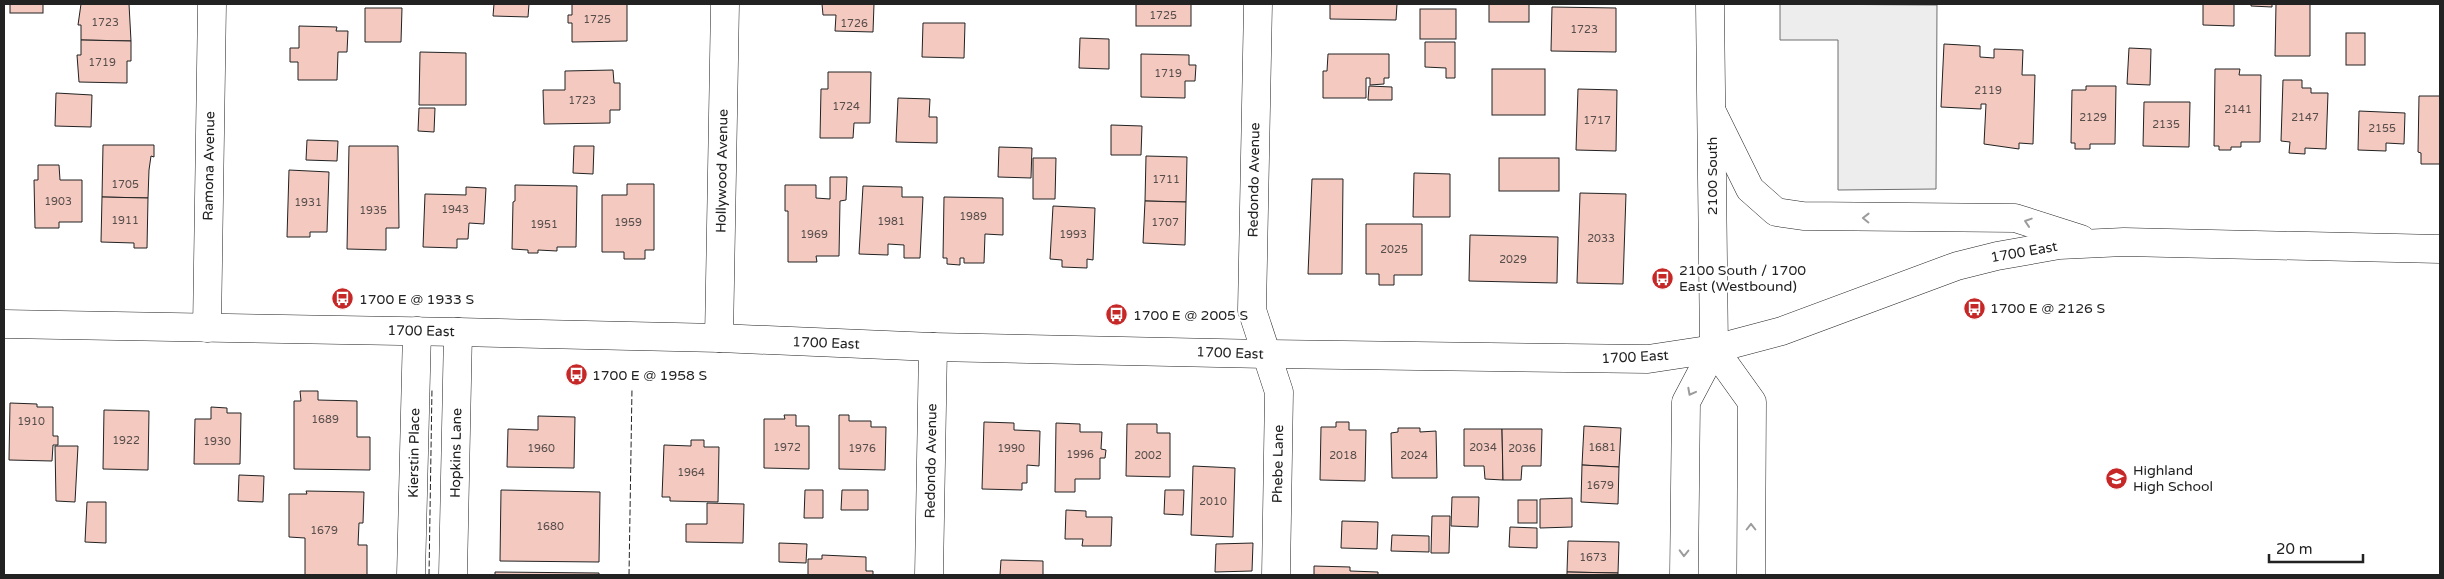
<svg xmlns="http://www.w3.org/2000/svg" width="2444" height="579" viewBox="0 0 2444 579" font-family="'Varela Round',sans-serif">
<style>
.parking{fill:#ededed;stroke:#6f6f6f}
.building{fill:#f3c9c0;stroke:#222}
.lines{fill:none;stroke-linecap:round;stroke-linejoin:round}
.minor-casing{stroke:#222;stroke-width:29}
.major-casing{stroke:#222;stroke-width:29}
.minor{stroke:#fff;stroke-width:28}
.major{stroke:#fff;stroke-width:28}
.fence{stroke:#222;stroke-width:1;stroke-dasharray:6 2.5;stroke-linecap:butt}
.oneway{stroke:#9c9c9c}
.labels{text-anchor:middle;dominant-baseline:central;stroke-width:4;stroke-linejoin:round;paint-order:stroke}
.number-label{font-size:11px;fill:#564c4a}
.street-label{font-size:14px;fill:#222;stroke:#fff}
.poi-label{font-size:14px;fill:#222;stroke:#fff;text-anchor:start}
</style>
<rect width="100%" height="100%" fill="#fff"/>
<polygon class="parking" points="1780,4 1937,5 1936,189 1838,190 1838,40 1780,40"/>
<g class="building">
<rect x="10" y="4" width="33" height="9"/>
<polygon points="81,4 129,4 131,41 81,40 81,25 78,25"/>
<polygon points="494,4 529,4 528,17 493,16"/>
<polygon points="572,4 627,4 627,41 572,42 572,23 568,23 568,15 572,15"/>
<polygon points="822,4 874,4 873,32 835,31 836,15 823,15"/>
<rect x="1136" y="4" width="55" height="22"/>
<polygon points="1330,4 1397,4 1396,20 1330,19"/>
<rect x="1489" y="4" width="40" height="18"/>
<polygon points="2203,4 2234,4 2234,26 2203,25"/>
<polygon points="2251,4 2272,4 2272,7 2251,6"/>
<polygon points="2276,4 2310,4 2310,56 2275,56"/>
<polygon points="1552,7 1616,8 1616,52 1551,51"/>
<polygon points="365,8 402,8 401,42 365,42"/>
<rect x="1420" y="9" width="36" height="30"/>
<polygon points="923,23 965,23 964,58 922,57"/>
<polygon points="299,26 337,27 336,31 348,31 347,52 338,52 337,80 298,80 298,62 290,62 290,48 299,48"/>
<rect x="2346" y="33" width="19" height="32"/>
<polygon points="1080,38 1109,39 1109,69 1079,68"/>
<polygon points="81,40 131,41 131,61 127,61 127,83 79,82 77,55 81,55"/>
<polygon points="1425,42 1455,42 1455,78 1446,78 1446,68 1425,67"/>
<polygon points="1944,44 1980,46 1980,57 1994,58 1994,49 2023,50 2022,75 2035,75 2033,144 2019,143 2019,149 1984,144 1986,104 1981,104 1981,109 1941,107"/>
<polygon points="2129,48 2151,49 2150,85 2127,84"/>
<polygon points="420,52 466,53 466,105 419,105"/>
<polygon points="1141,54 1189,55 1189,65 1196,65 1195,81 1185,81 1185,98 1141,97"/>
<polygon points="1328,54 1389,54 1389,78 1384,78 1384,84 1370,85 1370,78 1366,78 1366,98 1323,98 1323,71 1327,71"/>
<rect x="1492" y="69" width="53" height="46"/>
<polygon points="2215,69 2240,69 2239,75 2261,75 2260,142 2241,142 2241,147 2231,147 2231,150 2219,150 2219,146 2214,146"/>
<polygon points="613,70 614,83 620,83 620,110 610,110 610,123 544,124 543,90 565,90 565,71"/>
<polygon points="828,72 871,72 870,123 854,123 853,138 820,138 821,89 828,89"/>
<polygon points="2283,80 2302,80 2302,88 2311,88 2311,93 2328,93 2326,149 2305,148 2305,154 2289,153 2290,142 2281,141"/>
<polygon points="1369,86 1392,87 1392,100 1368,100"/>
<polygon points="2086,86 2116,86 2115,144 2090,144 2090,149 2075,149 2075,143 2071,143 2072,90 2086,90"/>
<polygon points="1578,89 1617,90 1616,151 1576,150"/>
<polygon points="56,93 92,95 91,127 55,126"/>
<polygon points="2419,96 2440,96 2440,164 2421,164 2421,153 2418,152"/>
<polygon points="898,98 930,99 929,117 937,117 937,143 896,142"/>
<polygon points="2144,102 2190,102 2189,147 2143,146"/>
<polygon points="419,108 435,108 434,132 418,131"/>
<polygon points="2359,111 2405,113 2404,144 2386,143 2386,151 2358,150"/>
<polygon points="1111,125 1142,126 1141,155 1111,155"/>
<polygon points="307,140 338,141 337,161 306,160"/>
<polygon points="103,145 154,145 154,157 151,156 149,170 148,198 102,197"/>
<polygon points="349,146 398,146 399,228 386,228 386,250 347,249"/>
<polygon points="574,146 594,146 593,174 573,173"/>
<polygon points="999,147 1032,148 1031,178 998,177"/>
<polygon points="1146,156 1187,157 1186,202 1145,201"/>
<polygon points="1033,158 1056,158 1055,199 1033,199"/>
<rect x="1499" y="158" width="60" height="33"/>
<polygon points="38,165 59,165 60,180 82,180 82,222 59,222 59,228 35,228 34,180 38,180"/>
<polygon points="289,170 329,172 327,232 310,232 310,237 287,237"/>
<polygon points="1414,173 1450,174 1450,217 1413,217"/>
<polygon points="830,177 847,177 846,200 840,201 839,256 816,256 817,262 788,262 788,211 785,211 785,185 816,185 816,198 830,199"/>
<polygon points="1312,179 1343,179 1342,274 1308,274"/>
<polygon points="627,184 654,184 654,250 645,250 645,259 624,259 624,252 602,252 602,195 627,195"/>
<polygon points="515,185 577,186 576,247 557,247 557,251 538,250 538,253 528,253 528,250 512,249 513,202 515,201"/>
<polygon points="863,186 902,187 902,197 923,197 920,258 904,258 904,245 888,244 888,255 859,254"/>
<polygon points="466,187 486,188 484,224 469,223 468,239 457,239 457,248 423,247 425,194 466,195"/>
<polygon points="1580,193 1626,194 1623,284 1577,283"/>
<polygon points="102,197 148,198 147,248 134,248 134,243 101,242"/>
<polygon points="944,197 1003,198 1003,235 985,234 984,263 964,263 964,258 960,258 960,265 947,264 947,258 943,258"/>
<polygon points="1145,201 1186,202 1185,245 1143,243"/>
<polygon points="1053,206 1095,208 1093,260 1087,259 1087,268 1062,267 1062,260 1050,259"/>
<polygon points="1366,224 1422,224 1422,275 1394,275 1394,285 1379,285 1379,274 1366,274"/>
<polygon points="1470,235 1558,237 1557,283 1469,281"/>
<polygon points="300,391 318,391 318,400 357,401 357,437 370,437 370,470 294,469 294,401 301,401"/>
<polygon points="10,403 37,404 37,407 53,407 53,436 58,436 58,445 53,445 52,461 9,460"/>
<polygon points="211,407 227,408 227,413 241,413 240,464 194,464 195,419 211,419"/>
<polygon points="104,410 149,411 148,470 103,469"/>
<polygon points="784,415 796,415 796,426 809,426 809,469 764,468 764,419 785,419"/>
<polygon points="839,415 849,415 849,421 871,421 871,427 886,427 885,470 839,469"/>
<polygon points="538,416 575,417 574,468 507,467 508,429 538,430"/>
<polygon points="984,422 1014,423 1014,430 1040,431 1039,466 1027,465 1027,483 1022,483 1022,490 982,489"/>
<polygon points="1336,422 1349,422 1349,430 1366,430 1365,481 1320,480 1321,427 1336,427"/>
<polygon points="1056,423 1080,424 1080,432 1102,432 1101,449 1106,450 1105,458 1100,458 1100,479 1075,479 1075,492 1055,492"/>
<polygon points="1127,424 1157,424 1157,433 1170,433 1170,477 1126,476"/>
<polygon points="1584,426 1621,428 1619,467 1582,465"/>
<polygon points="1398,428 1420,428 1420,432 1436,431 1437,478 1392,478 1391,433 1398,432"/>
<polygon points="1464,429 1502,429 1503,480 1485,479 1484,466 1464,466"/>
<polygon points="1502,429 1542,429 1541,466 1522,466 1521,480 1503,480"/>
<polygon points="691,440 704,440 704,447 719,447 718,502 670,501 670,497 662,497 664,445 691,446"/>
<polygon points="55,446 78,446 75,502 56,501"/>
<polygon points="1582,465 1619,467 1618,504 1581,502"/>
<polygon points="1193,466 1235,468 1233,537 1191,535"/>
<polygon points="239,475 264,476 263,502 238,501"/>
<polygon points="501,490 600,492 599,562 500,561"/>
<polygon points="805,490 823,490 823,518 804,518"/>
<polygon points="842,490 868,490 868,510 841,510"/>
<polygon points="1165,490 1184,490 1183,515 1164,514"/>
<polygon points="306,491 364,492 363,523 359,523 358,545 367,545 367,575 305,575 305,538 289,537 289,494 307,494"/>
<polygon points="1452,497 1479,497 1478,527 1451,526"/>
<polygon points="1572,498 1572,527 1540,528 1540,499"/>
<rect x="1518" y="500" width="19" height="23"/>
<polygon points="87,502 106,502 106,543 85,542"/>
<polygon points="707,503 744,504 743,543 686,542 686,524 707,524"/>
<polygon points="1066,510 1086,511 1086,517 1112,517 1111,546 1082,546 1083,539 1065,539"/>
<polygon points="1432,516 1450,516 1449,553 1431,553"/>
<polygon points="1342,521 1378,522 1377,549 1341,548"/>
<polygon points="1510,527 1537,528 1537,548 1509,547"/>
<polygon points="1392,535 1429,536 1429,552 1391,551"/>
<polygon points="1568,541 1619,542 1618,573 1567,572"/>
<polygon points="779,543 807,544 806,563 779,562"/>
<polygon points="1253,543 1252,571 1215,572 1216,544"/>
<polygon points="822,555 866,557 866,571 873,571 873,575 808,575 808,559 822,559"/>
<polygon points="1001,560 1043,561 1043,575 1000,575"/>
<polygon points="1314,566 1350,567 1350,571 1378,572 1378,575 1314,575"/>
<polygon points="495,572 599,573 599,575 495,575"/>
<polygon points="1567,572 1618,573 1618,575 1567,575"/>
</g>
<g class="lines">
<defs>
<g id="minor">
<polyline points="1258,4 1252,310 1279,392 1276,575"/>
<polyline points="1712,112 1750,189 1776,212 1803,216 2015,218 2081,239"/>
<polyline points="4,324 458,332 719,338 933,347 1265,354 1648,359 1714,349 1782,331 1957,266 1997,256 2059,245 2124,242 2440,249"/>
<polyline points="207,328 212,4"/>
<polyline points="719,338 725,4"/>
<polyline points="411,575 417,331"/>
<polyline points="453,575 458,332"/>
<polyline points="929,575 933,347"/>
</g>
<g id="major">
<polyline points="1714,349 1752,402 1751,575"/>
<polyline points="1684,575 1686,402 1714,349 1710,4"/>
</g>
</defs>
<use href="#minor" class="minor-casing"/>
<use href="#major" class="major-casing"/>
<use href="#minor" class="minor"/>
<use href="#major" class="major"/>
<g class="fence">
<polyline points="429,575 432,388"/>
<polyline points="629,575 632,388"/>
</g>
</g>
<defs><path id="oneway-chevron" d="M-2-3.5L2.5 0L-2 3.5" fill="none" stroke-width="1.6" stroke-linecap="round" stroke-linejoin="round" transform="scale(1.25)"/></defs>
<g class="oneway">
<use href="#oneway-chevron" transform="translate(1866 218) rotate(-179)"/>
<use href="#oneway-chevron" transform="translate(2028 222) rotate(-162)"/>
<use href="#oneway-chevron" transform="translate(1691 392) rotate(118)"/>
<use href="#oneway-chevron" transform="translate(1751 527) rotate(-90)"/>
<use href="#oneway-chevron" transform="translate(1684 553) rotate(91)"/>
</g>
<defs>
<symbol id="bus-disc" viewBox="-11 -11 22 22"><circle r="9.5" fill="#c62828" stroke="#fff"/><path d="M-5-6H5V4H4V6H2V4H-2V6H-4V4H-5ZM-3.5-4V0h7V-4ZM-3.5 1.2v1.5H-2V1.2ZM2 1.2v1.5H3.5V1.2Z" fill="#fff"/></symbol>
<symbol id="school-disc" viewBox="-11 -11 22 22"><circle r="9.5" fill="#c62828" stroke="#fff"/><path d="M0-5L7-2L0 1L-7-2ZM-4 1L0 2.5L4 1V4Q0 6-4 4Z" fill="#fff"/></symbol>
</defs>
<g fill-rule="evenodd">
<use href="#bus-disc" x="1650" y="266" width="25" height="25"/>
<use href="#bus-disc" x="330" y="286" width="25" height="25"/>
<use href="#bus-disc" x="1962" y="296" width="25" height="25"/>
<use href="#bus-disc" x="1104" y="302" width="25" height="25"/>
<use href="#bus-disc" x="564" y="362" width="25" height="25"/>
<use href="#school-disc" x="2104" y="466" width="25" height="25"/>
</g>
<g class="labels">
<g class="number-label">
<text x="1163" y="15">1725</text>
<text x="597" y="19">1725</text>
<text x="105" y="22">1723</text>
<text x="854" y="23">1726</text>
<text x="1584" y="29">1723</text>
<text x="102" y="62">1719</text>
<text x="1168" y="73">1719</text>
<text x="1988" y="90">2119</text>
<text x="582" y="100">1723</text>
<text x="846" y="106">1724</text>
<text x="2238" y="109">2141</text>
<text x="2093" y="117">2129</text>
<text x="2305" y="117">2147</text>
<text x="1597" y="120">1717</text>
<text x="2166" y="124">2135</text>
<text x="2382" y="128">2155</text>
<text x="1166" y="179">1711</text>
<text x="125" y="184">1705</text>
<text x="58" y="201">1903</text>
<text x="308" y="202">1931</text>
<text x="455" y="209">1943</text>
<text x="373" y="210">1935</text>
<text x="973" y="216">1989</text>
<text x="125" y="220">1911</text>
<text x="891" y="221">1981</text>
<text x="628" y="222">1959</text>
<text x="1165" y="222">1707</text>
<text x="544" y="224">1951</text>
<text x="814" y="234">1969</text>
<text x="1073" y="234">1993</text>
<text x="1601" y="238">2033</text>
<text x="1394" y="249">2025</text>
<text x="1513" y="259">2029</text>
<text x="325" y="419">1689</text>
<text x="31" y="421">1910</text>
<text x="126" y="440">1922</text>
<text x="217" y="441">1930</text>
<text x="787" y="447">1972</text>
<text x="1483" y="447">2034</text>
<text x="1602" y="447">1681</text>
<text x="541" y="448">1960</text>
<text x="862" y="448">1976</text>
<text x="1011" y="448">1990</text>
<text x="1522" y="448">2036</text>
<text x="1080" y="454">1996</text>
<text x="1148" y="455">2002</text>
<text x="1343" y="455">2018</text>
<text x="1414" y="455">2024</text>
<text x="691" y="472">1964</text>
<text x="1600" y="485">1679</text>
<text x="1213" y="501">2010</text>
<text x="550" y="526">1680</text>
<text x="324" y="530">1679</text>
<text x="1593" y="557">1673</text>
</g>
<g class="street-label">
<text transform="translate(209 166) rotate(-89)">Ramona Avenue</text>
<text transform="translate(722 171) rotate(-89)">Hollywood Avenue</text>
<text transform="translate(1712 176) rotate(-90)">2100 South</text>
<text transform="translate(1254 180) rotate(-89)">Redondo Avenue</text>
<text transform="translate(2024 252) rotate(-10)">1700 East</text>
<text transform="translate(421 331) rotate(1)">1700 East</text>
<text transform="translate(826 343) rotate(2)">1700 East</text>
<text transform="translate(1230 353) rotate(2)">1700 East</text>
<text transform="translate(1635 357) rotate(-3)">1700 East</text>
<text transform="translate(414 453) rotate(-89)">Kierstin Place</text>
<text transform="translate(456 453) rotate(-89)">Hopkins Lane</text>
<text transform="translate(931 461) rotate(-89)">Redondo Avenue</text>
<text transform="translate(1278 464) rotate(-89)">Phebe Lane</text>
</g>
<g class="poi-label">
<text x="1679" y="270">2100 South / 1700<tspan x="1679" dy="16">East (Westbound)</tspan></text>
<text x="359" y="299">1700 E @ 1933 S</text>
<text x="1990" y="308">1700 E @ 2126 S</text>
<text x="1133" y="315">1700 E @ 2005 S</text>
<text x="592" y="375">1700 E @ 1958 S</text>
<text x="2133" y="470">Highland<tspan x="2133" dy="16">High School</tspan></text>
</g>
</g>
<rect width="2444" height="579" fill="none" stroke="#222222" stroke-width="10"/>
<path d="M2269 554v8h94v-8" fill="none" stroke="#222222" stroke-width="2.5"/>
<text x="2276" y="554" font-size="15" fill="#222222" stroke="#ffffff" stroke-width="4" paint-order="stroke">20 m</text>
</svg>
